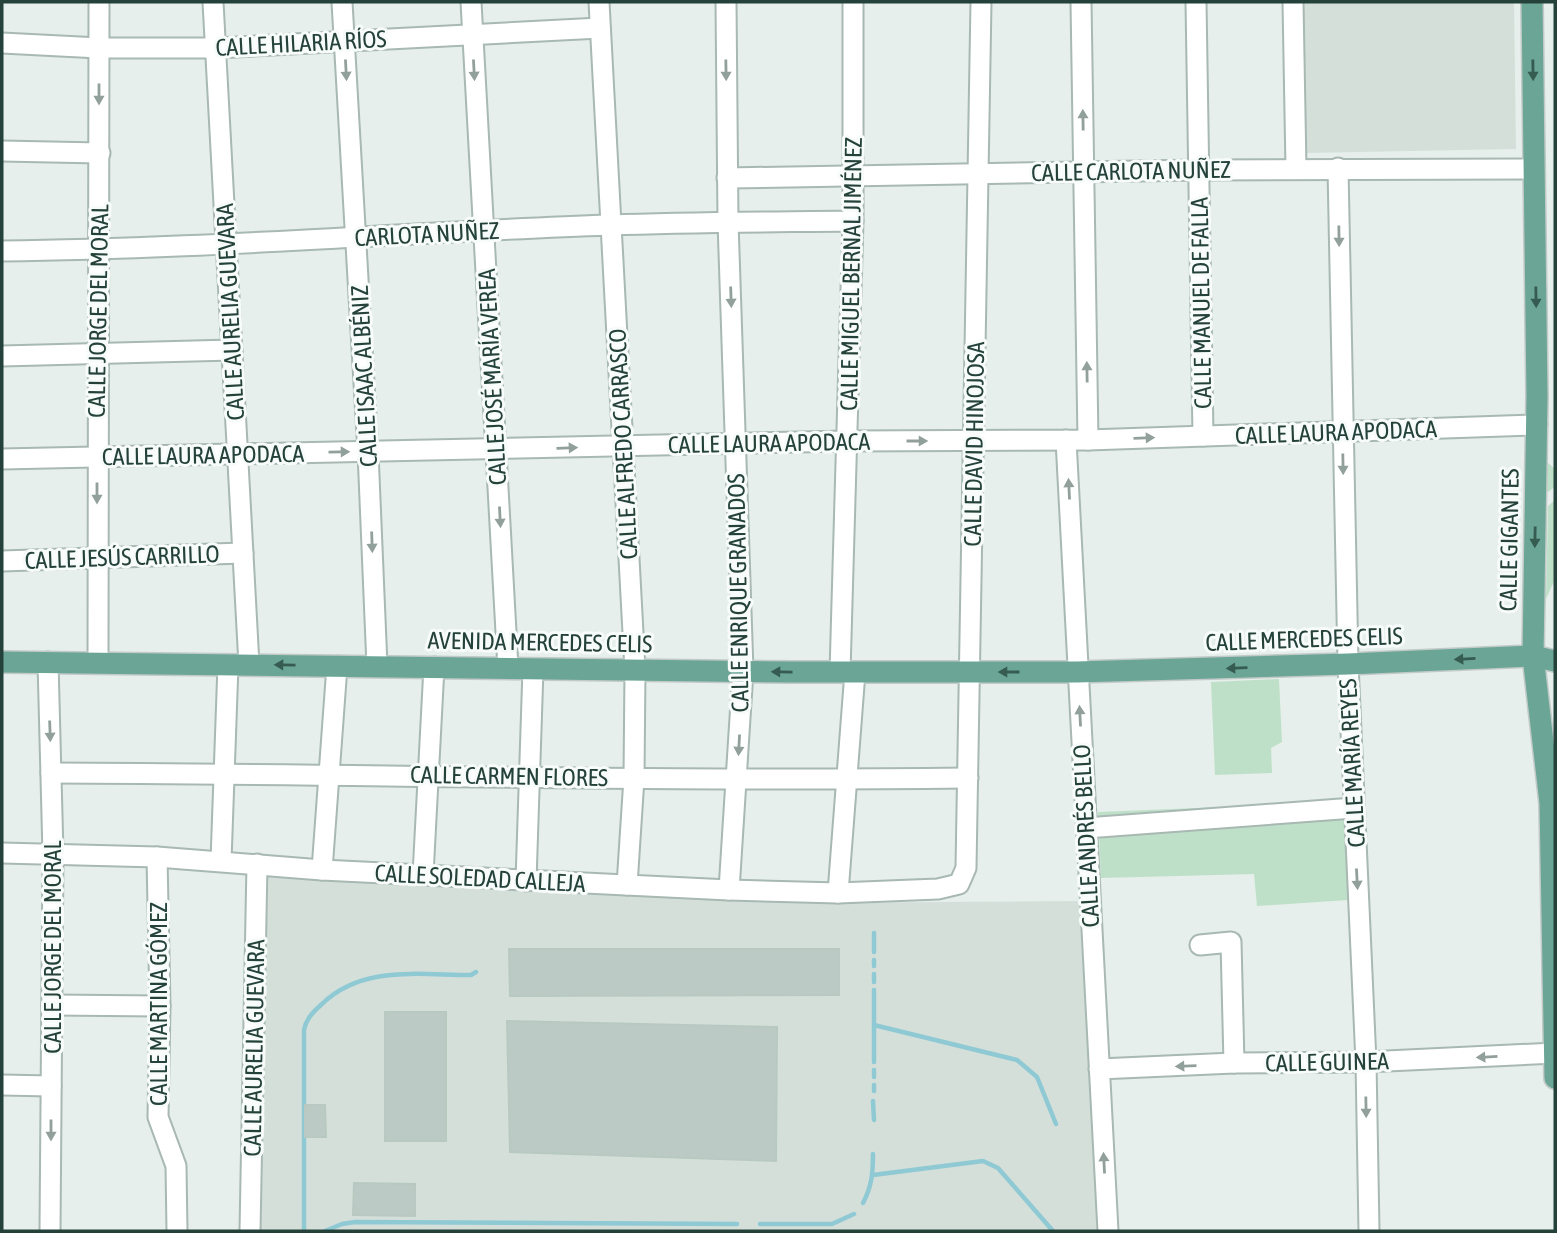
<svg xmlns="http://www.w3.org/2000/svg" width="1557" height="1233" viewBox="0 0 1557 1233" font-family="'Asap Condensed',sans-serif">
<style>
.built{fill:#d4dfda}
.green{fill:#bfe0c8}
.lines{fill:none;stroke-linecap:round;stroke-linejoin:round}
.stream{stroke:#8ec9d4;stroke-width:4.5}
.building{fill:#bbcac4;stroke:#b8c9c2;stroke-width:2}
.minor-casing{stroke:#a8b8b2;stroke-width:23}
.major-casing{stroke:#c2cac8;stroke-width:24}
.minor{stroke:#fff;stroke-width:19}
.major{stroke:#6aa596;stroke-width:21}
.oneway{fill:#92a09c}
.oneway2{fill:#365b51}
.labels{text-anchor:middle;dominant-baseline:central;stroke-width:6;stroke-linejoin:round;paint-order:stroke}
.street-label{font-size:24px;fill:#24423a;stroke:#f7fbf9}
</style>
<rect width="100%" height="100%" fill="#e6efeb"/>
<g class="built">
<polygon points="1302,2 1514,2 1516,149 1305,153"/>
<polygon points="268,866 353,880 787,903 1079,901 1098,1231 261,1231"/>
</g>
<g class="green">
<polygon points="1547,462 1555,469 1555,487 1546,493"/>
<polygon points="1555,500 1555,579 1546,599 1548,506"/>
<polygon points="1279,679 1282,742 1271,748 1272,773 1215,775 1211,682"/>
<polygon points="1343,802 1348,900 1257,906 1254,874 1101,878 1098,812"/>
</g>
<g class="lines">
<g class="stream">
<polyline points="874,933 874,952"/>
<polyline points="874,960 874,966"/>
<polyline points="874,974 874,982"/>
<polyline points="874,1025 1017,1060 1037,1077 1056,1124"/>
<polyline points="874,1062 874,990"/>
<polyline points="874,1070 874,1077"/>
<polyline points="874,1085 874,1091"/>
<polyline points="873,1101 874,1120"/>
<polyline points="873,1175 983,1161 998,1168 1053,1231"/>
<path d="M863 1203C872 1186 873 1172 873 1154"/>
<polyline points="760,1224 832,1224 854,1214"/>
<path d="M304 1231V1030C306 1019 313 1012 322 1004 362 965 419 975 471 975L476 972"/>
<polyline points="325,1231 342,1224 355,1222 737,1224"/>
</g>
</g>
<g class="building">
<polygon points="509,949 839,949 839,995 510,996"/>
<rect x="385" y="1012" width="61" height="129"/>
<polygon points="507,1021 777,1027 776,1161 510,1152"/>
<polygon points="305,1105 325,1105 326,1137 305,1137"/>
<polygon points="354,1183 415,1184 415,1216 353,1215"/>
</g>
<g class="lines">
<defs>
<g id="minor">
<polyline points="213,2 249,665"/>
<polyline points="342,2 368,452 377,666"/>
<polyline points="471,2 508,668"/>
<polyline points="599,2 635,670 634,778 627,885"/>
<polyline points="726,2 728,222 743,671 729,890"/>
<polyline points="1081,2 1088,440"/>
<polyline points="1196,2 1203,436"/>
<polyline points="1293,2 1296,169"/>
<polyline points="2,43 99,48 216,48 600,28"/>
<polyline points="2,151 100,153"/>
<polyline points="1338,168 1348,664 1366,1062 1369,1231"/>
<polyline points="727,178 1200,170 1534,169"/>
<path d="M2 251C205 249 407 232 610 225 691 222 772 222 853 221"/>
<polyline points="2,356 232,350"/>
<polyline points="1066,440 1108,1231"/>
<polyline points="2,459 848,441 1088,440 1537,425"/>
<polyline points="2,561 243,553"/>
<polyline points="48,662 53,854 50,1231"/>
<polyline points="98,663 99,2"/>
<polyline points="840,672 853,221 853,2"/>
<path d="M51 773C356 774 662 782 968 778"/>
<polyline points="1086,828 1354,808"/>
<polyline points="2,853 157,857 322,870 729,890 838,893 938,889 959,884 966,868 981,2"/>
<polyline points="157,857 160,1006 158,1117 176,1166 177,1231"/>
<polyline points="221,861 228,665"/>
<polyline points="322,870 337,666"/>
<polyline points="423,875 434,667"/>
<polyline points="526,881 533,669"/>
<polyline points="838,893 855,672"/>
<polyline points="1200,945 1231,942 1234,1063"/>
<polyline points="52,1005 160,1006"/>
<polyline points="1099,1069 1234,1063 1366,1062 1555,1053"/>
<polyline points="2,1085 51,1086"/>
<polyline points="250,1231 257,864"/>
</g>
<g id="major">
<polyline points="1532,2 1537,396 1533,656 1550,803 1555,1078"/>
<polyline points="2,662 791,672 1077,672 1348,664 1533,656 1555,661"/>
</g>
</defs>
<use href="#minor" class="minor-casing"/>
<use href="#major" class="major-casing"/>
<use href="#minor" class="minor"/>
<use href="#major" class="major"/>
</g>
<defs><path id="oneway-solid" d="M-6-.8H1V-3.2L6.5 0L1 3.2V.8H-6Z" transform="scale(1.75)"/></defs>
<g class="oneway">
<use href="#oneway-solid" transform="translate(346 70) rotate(87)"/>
<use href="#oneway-solid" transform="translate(474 70) rotate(87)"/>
<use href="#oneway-solid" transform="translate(726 70) rotate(89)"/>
<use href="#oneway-solid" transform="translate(99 94) rotate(90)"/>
<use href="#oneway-solid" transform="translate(1083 120) rotate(-91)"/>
<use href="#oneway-solid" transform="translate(1339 236) rotate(89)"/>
<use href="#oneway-solid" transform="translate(731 297) rotate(88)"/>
<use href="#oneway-solid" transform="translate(1087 372) rotate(-91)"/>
<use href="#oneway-solid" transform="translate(1144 438) rotate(-2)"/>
<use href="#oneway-solid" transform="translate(917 441)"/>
<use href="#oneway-solid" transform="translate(567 448) rotate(-2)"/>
<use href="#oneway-solid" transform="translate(339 452) rotate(-1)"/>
<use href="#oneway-solid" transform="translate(1343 464) rotate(89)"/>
<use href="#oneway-solid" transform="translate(1069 489) rotate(-93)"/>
<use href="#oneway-solid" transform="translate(97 493) rotate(90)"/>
<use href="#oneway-solid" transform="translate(500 517) rotate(87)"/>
<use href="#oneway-solid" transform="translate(372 542) rotate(88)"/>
<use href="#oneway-solid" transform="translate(1080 716) rotate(-93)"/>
<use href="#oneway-solid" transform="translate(50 731) rotate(88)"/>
<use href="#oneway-solid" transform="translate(739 745) rotate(93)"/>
<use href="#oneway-solid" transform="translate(1357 879) rotate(87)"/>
<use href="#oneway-solid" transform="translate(1487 1057) rotate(177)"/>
<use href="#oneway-solid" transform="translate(1186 1066) rotate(178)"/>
<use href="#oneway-solid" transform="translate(1366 1107) rotate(89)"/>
<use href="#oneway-solid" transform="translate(51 1130) rotate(90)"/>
<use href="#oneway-solid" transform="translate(1104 1163) rotate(-93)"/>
</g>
<g class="oneway2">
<use href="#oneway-solid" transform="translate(1533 70) rotate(89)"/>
<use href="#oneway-solid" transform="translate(1536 297) rotate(89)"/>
<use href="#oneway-solid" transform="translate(1535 537) rotate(91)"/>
<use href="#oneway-solid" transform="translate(1465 659) rotate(177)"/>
<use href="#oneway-solid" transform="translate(285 665) rotate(-179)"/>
<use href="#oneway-solid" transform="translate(1237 668) rotate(178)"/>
<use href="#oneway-solid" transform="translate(782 672) rotate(-179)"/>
<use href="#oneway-solid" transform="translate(1009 672) rotate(180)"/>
</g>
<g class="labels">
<g class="street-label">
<text transform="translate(301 43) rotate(-3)">CALLE HILARIA RÍOS</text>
<text transform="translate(1131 171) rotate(-1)">CALLE CARLOTA NUÑEZ</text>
<text transform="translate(427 234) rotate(-3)">CARLOTA NUÑEZ</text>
<text transform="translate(851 274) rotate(-89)">CALLE MIGUEL BERNAL JIMÉNEZ</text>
<text transform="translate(1201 303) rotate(-91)">CALLE MANUEL DE FALLA</text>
<text transform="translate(98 311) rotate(-89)">CALLE JORGE DEL MORAL</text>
<text transform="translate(230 312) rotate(-93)">CALLE AURELIA GUEVARA</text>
<text transform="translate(364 376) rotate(-93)">CALLE ISAAC ALBÉNIZ</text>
<text transform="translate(492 377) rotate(-93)">CALLE JOSÉ MARÍA VEREA</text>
<text transform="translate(1336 432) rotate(-2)">CALLE LAURA APODACA</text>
<text transform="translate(769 443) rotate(-1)">CALLE LAURA APODACA</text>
<text transform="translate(623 444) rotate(-93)">CALLE ALFREDO CARRASCO</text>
<text transform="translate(974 444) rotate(-89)">CALLE DAVID HINOJOSA</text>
<text transform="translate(203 455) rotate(-1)">CALLE LAURA APODACA</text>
<text transform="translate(1509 540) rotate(-89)">CALLE GIGANTES</text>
<text transform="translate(122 557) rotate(-2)">CALLE JESÚS CARRILLO</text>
<text transform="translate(738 593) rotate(-91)">CALLE ENRIQUE GRANADOS</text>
<text transform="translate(1304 639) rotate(-2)">CALLE MERCEDES CELIS</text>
<text transform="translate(540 642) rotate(1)">AVENIDA MERCEDES CELIS</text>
<text transform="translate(1352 763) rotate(-93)">CALLE MARÍA REYES</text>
<text transform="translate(509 776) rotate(1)">CALLE CARMEN FLORES</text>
<text transform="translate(1086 836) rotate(-93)">CALLE ANDRÉS BELLO</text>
<text transform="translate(480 878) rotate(3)">CALLE SOLEDAD CALLEJA</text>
<text transform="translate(52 947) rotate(-90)">CALLE JORGE DEL MORAL</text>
<text transform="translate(158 1004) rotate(-90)">CALLE MARTINA GÓMEZ</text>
<text transform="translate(254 1048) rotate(-89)">CALLE AURELIA GUEVARA</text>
<text transform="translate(1327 1062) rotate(-1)">CALLE GUINEA</text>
</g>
</g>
<rect width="1557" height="1233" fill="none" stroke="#24423a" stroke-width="7"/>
</svg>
